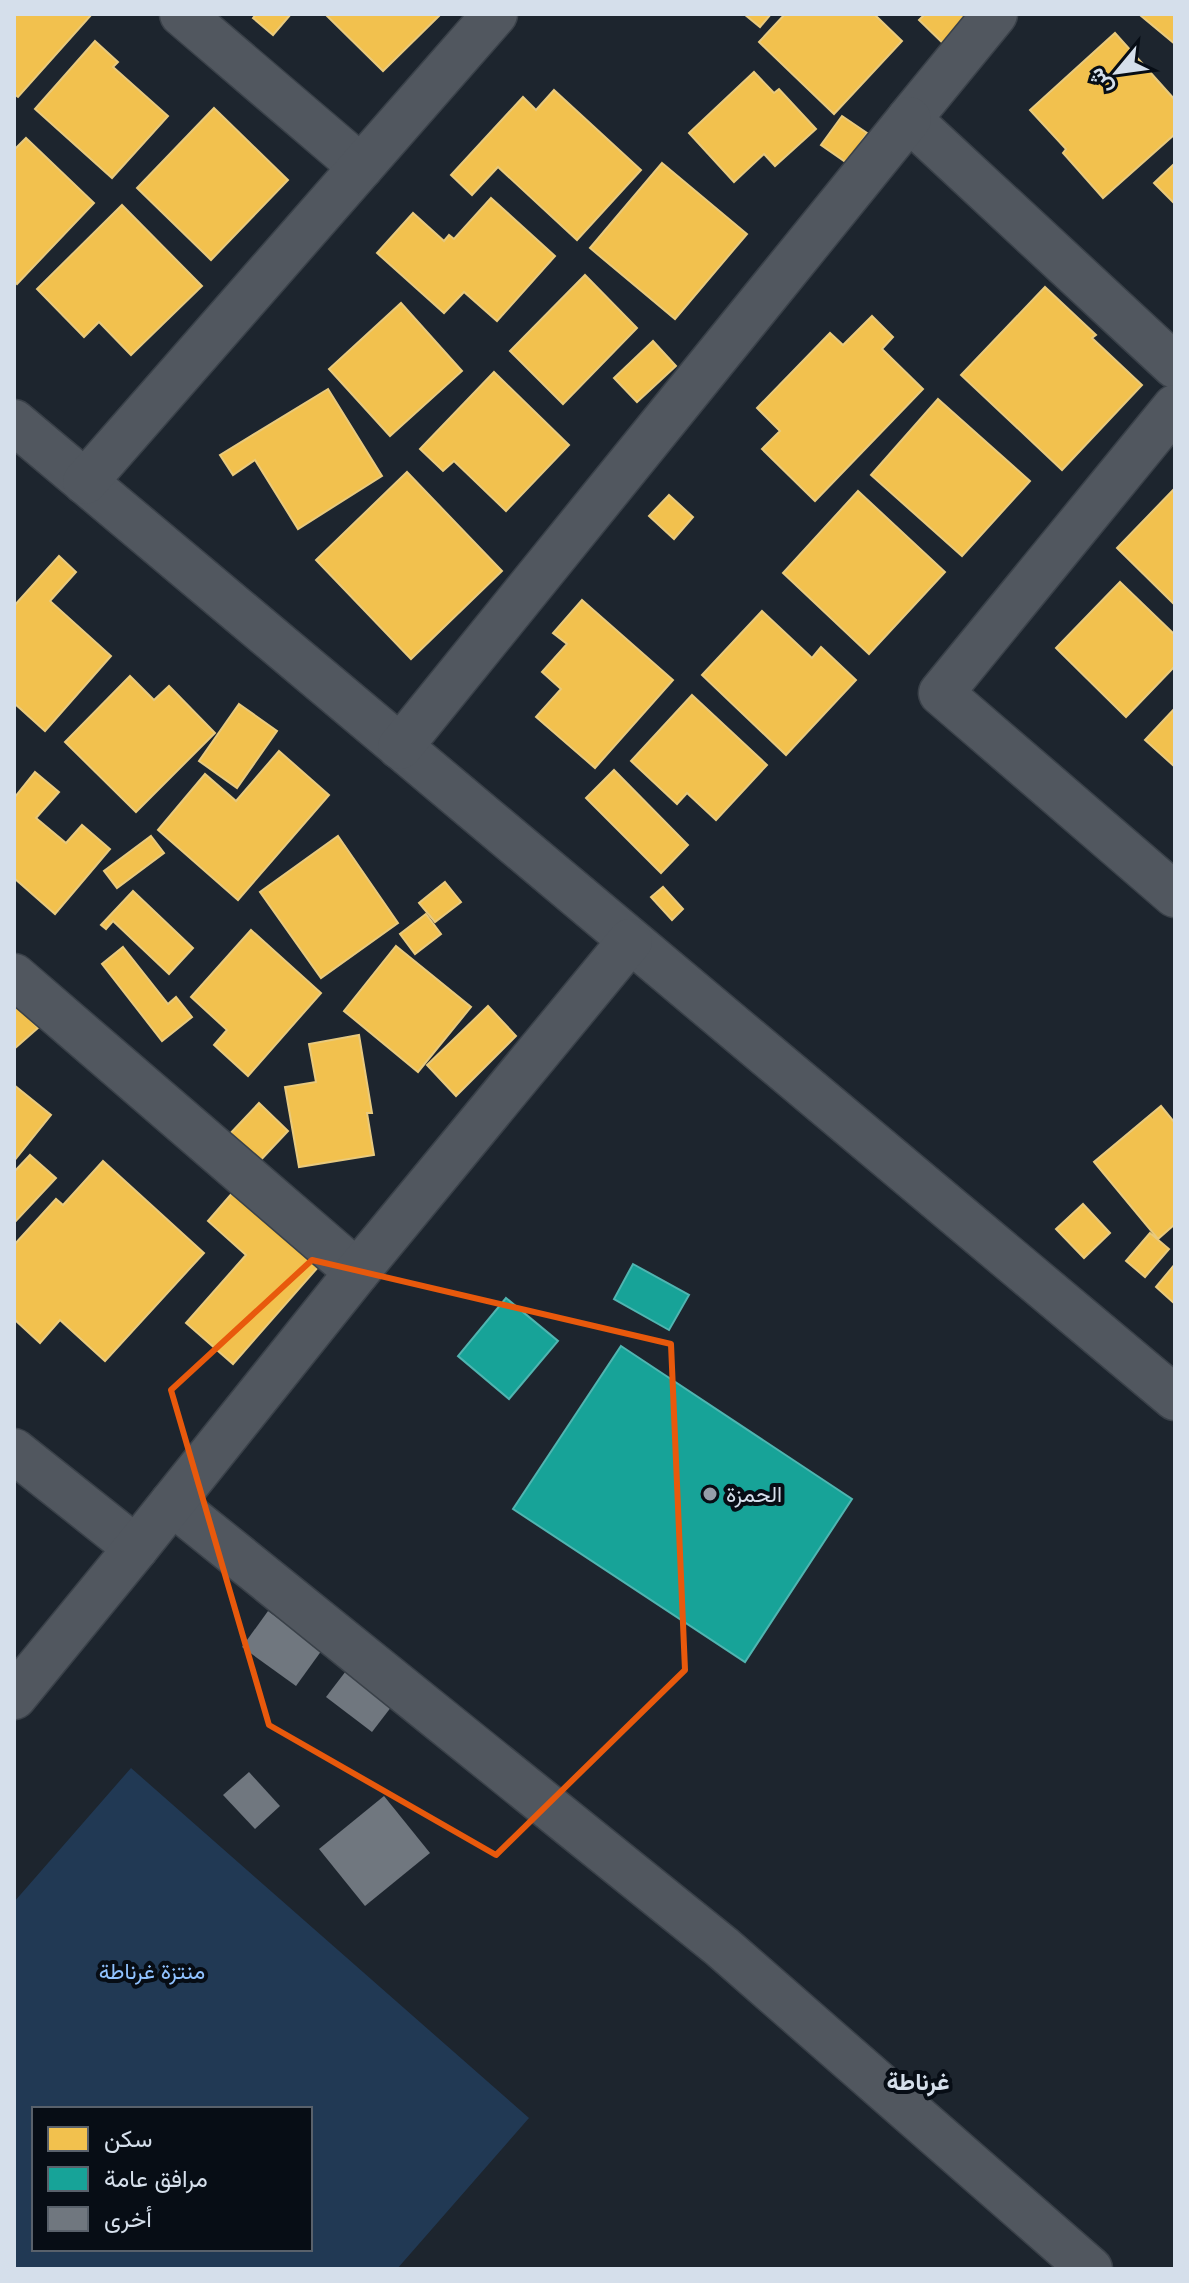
<svg xmlns="http://www.w3.org/2000/svg" width="1189" height="2283" viewBox="0 0 1189 2283" font-family="Poppins,Vazirmatn,sans-serif">
<style>
.green{fill:#213954;fill-rule:evenodd}
.homes{fill:#f2c14e;stroke:#e9ca7d;stroke-width:2}
.public{fill:#17a398;stroke:#50b5b1;stroke-width:2}
.building{fill:#70777f}
.lines{fill:none;stroke-linecap:round;stroke-linejoin:round}
.minor-casing{stroke:#3a4149;stroke-width:47}
.minor{stroke:#51575f;stroke-width:44}
.marked{fill:none;stroke:#e8590c;stroke-width:6;stroke-linejoin:round}
.poi-dot{fill:#959ea9;stroke:#070d15;stroke-width:3}
.labels{text-anchor:middle;dominant-baseline:central;stroke-width:8;stroke-linejoin:round;paint-order:stroke}
.poi-label{font-size:22px;fill:#d5dfeb;stroke:#070d15;text-anchor:start}
.park-label{font-size:22px;fill:#90c2ff;stroke:#070d15}
.neighbourhood-label{font-size:24px;font-weight:bold;fill:#d5dfeb;stroke:#070d15}
</style>
<rect width="100%" height="100%" fill="#1d252e"/>
<path class="green" d="M131 1768 529 2118 397 2269H14V1902ZM34 2109H310V2249H34Z"/>
<g class="homes">
<polygon points="14,14 92,14 18,97 14,94"/>
<polygon points="256,14 291,14 273,35 253,18"/>
<polygon points="325,14 439,14 440,15 383,71"/>
<polygon points="744,14 771,14 760,27"/>
<polygon points="785,14 874,14 902,41 834,114 759,42"/>
<polygon points="925,14 985,14 949,49 919,20"/>
<polygon points="1175,14 1175,44 1140,15 1140,14"/>
<polygon points="1115,33 1175,100 1175,134 1103,198 1063,153 1066,149 1030,110"/>
<polygon points="95,41 118,62 113,67 168,116 112,178 35,109"/>
<polygon points="754,72 774,93 779,89 816,129 775,166 764,154 734,182 689,133"/>
<polygon points="554,90 641,170 577,240 498,167 472,195 451,175 523,97 536,110"/>
<polygon points="214,108 288,180 211,260 137,188"/>
<polygon points="842,116 867,133 847,163 821,145"/>
<polygon points="26,138 94,203 17,284 14,281 14,150"/>
<polygon points="662,163 747,234 675,319 590,248"/>
<polygon points="1175,163 1175,200 1173,202 1154,183"/>
<polygon points="491,198 555,256 497,321 464,292 444,313 377,253 413,213 444,241 449,235 454,239"/>
<polygon points="122,205 202,286 131,355 99,322 84,337 37,289"/>
<polygon points="585,275 637,328 563,404 510,351"/>
<polygon points="1045,287 1096,335 1092,338 1142,385 1062,470 961,375"/>
<polygon points="401,303 462,371 390,436 329,369"/>
<polygon points="872,316 893,337 882,349 923,389 815,501 762,449 780,431 757,408 830,333 843,345"/>
<polygon points="653,341 676,366 637,402 614,378"/>
<polygon points="494,372 569,445 506,511 454,461 443,471 420,449"/>
<polygon points="328,389 382,476 298,529 255,460 233,475 220,455"/>
<polygon points="938,399 1030,481 962,556 871,475"/>
<polygon points="407,472 502,571 411,659 316,560"/>
<polygon points="1175,488 1175,605 1117,548"/>
<polygon points="858,491 945,572 869,654 783,573"/>
<polygon points="669,495 693,517 674,539 649,516"/>
<polygon points="59,556 76,572 50,601 111,656 45,731 14,703 14,606"/>
<polygon points="1120,582 1175,635 1175,666 1126,717 1056,648"/>
<polygon points="582,600 673,680 595,768 536,717 561,689 542,672 567,644 553,633"/>
<polygon points="762,611 812,658 821,647 856,680 786,755 702,675"/>
<polygon points="130,676 154,700 169,686 215,733 136,812 65,742"/>
<polygon points="692,695 767,765 716,820 687,793 677,804 631,761"/>
<polygon points="239,704 277,731 237,788 199,761"/>
<polygon points="1175,708 1175,767 1145,740"/>
<polygon points="279,751 329,795 238,900 158,830 205,774 236,801"/>
<polygon points="614,770 688,845 661,873 586,798"/>
<polygon points="35,772 59,792 36,818 66,843 82,825 110,849 55,914 14,878 14,798"/>
<polygon points="151,836 164,853 117,888 104,871"/>
<polygon points="338,836 398,923 321,978 260,892"/>
<polygon points="445,882 461,902 435,922 419,903"/>
<polygon points="663,887 683,909 672,920 651,897"/>
<polygon points="133,891 193,948 169,974 113,921 106,929 101,925"/>
<polygon points="426,914 441,934 415,954 400,934"/>
<polygon points="251,930 321,993 248,1076 214,1045 227,1030 191,997"/>
<polygon points="396,946 471,1007 418,1072 344,1011"/>
<polygon points="123,947 168,1004 176,997 192,1017 162,1041 102,964"/>
<polygon points="14,1001 38,1028 14,1049"/>
<polygon points="488,1006 516,1036 456,1096 427,1065"/>
<polygon points="359,1035 372,1113 367,1113 374,1155 299,1167 285,1087 316,1082 309,1044"/>
<polygon points="14,1085 51,1115 14,1161"/>
<polygon points="259,1103 288,1131 256,1165 226,1138"/>
<polygon points="1161,1106 1175,1123 1175,1224 1158,1239 1094,1162"/>
<polygon points="30,1155 56,1178 14,1223 14,1172"/>
<polygon points="103,1161 204,1253 105,1361 60,1320 40,1343 14,1319 14,1245 56,1199 63,1205"/>
<polygon points="234,1191 319,1266 233,1364 186,1323 246,1255 208,1221"/>
<polygon points="1083,1204 1110,1233 1084,1258 1056,1229"/>
<polygon points="1150,1233 1169,1249 1145,1277 1126,1261"/>
<polygon points="1175,1264 1175,1304 1156,1287"/>
</g>
<g class="public">
<polygon points="633,1264 689,1295 669,1330 614,1299"/>
<polygon points="506,1298 558,1341 509,1399 458,1356"/>
<polygon points="621,1346 852,1499 745,1662 513,1509"/>
</g>
<g class="building">
<polygon points="268,1611 322,1650 296,1686 242,1647"/>
<polygon points="349,1667 395,1702 372,1732 326,1697"/>
<polygon points="249,1772 280,1806 255,1829 223,1795"/>
<polygon points="384,1796 430,1853 365,1906 319,1849"/>
</g>
<g class="lines">
<defs>
<g id="minor">
<polyline points="182,14 361,167"/>
<polyline points="995,14 909,119 1175,366"/>
<polyline points="1175,407 941,693 1175,895"/>
<polyline points="14,422 1175,1398"/>
<polyline points="85,482 495,14"/>
<polyline points="400,747 909,119"/>
<polyline points="14,976 357,1272"/>
<polyline points="14,1451 136,1548"/>
<polyline points="172,1503 722,1947 1090,2269"/>
<polyline points="14,1697 136,1548 357,1272 630,941"/>
</g>
</defs>
<use href="#minor" class="minor-casing"/>
<use href="#minor" class="minor"/>
</g>
<path class="marked" d="M312 1260 671 1344 685 1670 496 1855 269 1725 171 1390Z"/>
<circle class="poi-dot" cx="710" cy="1494" r="8"/>
<g class="labels">
<g class="poi-label">
<text x="726" y="1494">الحمزة</text>
</g>
<g class="park-label">
<text x="152" y="1971">منتزة غرناطة</text>
</g>
<g class="neighbourhood-label">
<text x="918" y="2081">غرناطة</text>
</g>
</g>
<rect width="1189" height="2283" fill="none" stroke="#d5dfeb" stroke-width="32"/>
<rect x="32" y="2107" width="280" height="144" fill="#070d15" stroke="#59616b" stroke-width="2"/>
<rect x="48" y="2127" width="40" height="24" fill="#f2c14e" stroke="#59616b" stroke-width="2"/>
<text x="104" y="2147" font-size="24" fill="#d5dfeb">سكن</text>
<rect x="48" y="2167" width="40" height="24" fill="#17a398" stroke="#59616b" stroke-width="2"/>
<text x="104" y="2187" font-size="24" fill="#d5dfeb">مرافق عامة</text>
<rect x="48" y="2207" width="40" height="24" fill="#70777f" stroke="#59616b" stroke-width="2"/>
<text x="104" y="2227" font-size="24" fill="#d5dfeb">أخرى</text>
<g transform="translate(1117 72) rotate(241)" stroke="#070d15" stroke-width="6" paint-order="stroke">
<path d="M0-6L14 30L0 20L-14 30Z" fill="#d5dfeb"/>
<text y="-12" font-size="22" font-weight="bold" text-anchor="middle" fill="#d5dfeb">ش</text>
</g>
</svg>
